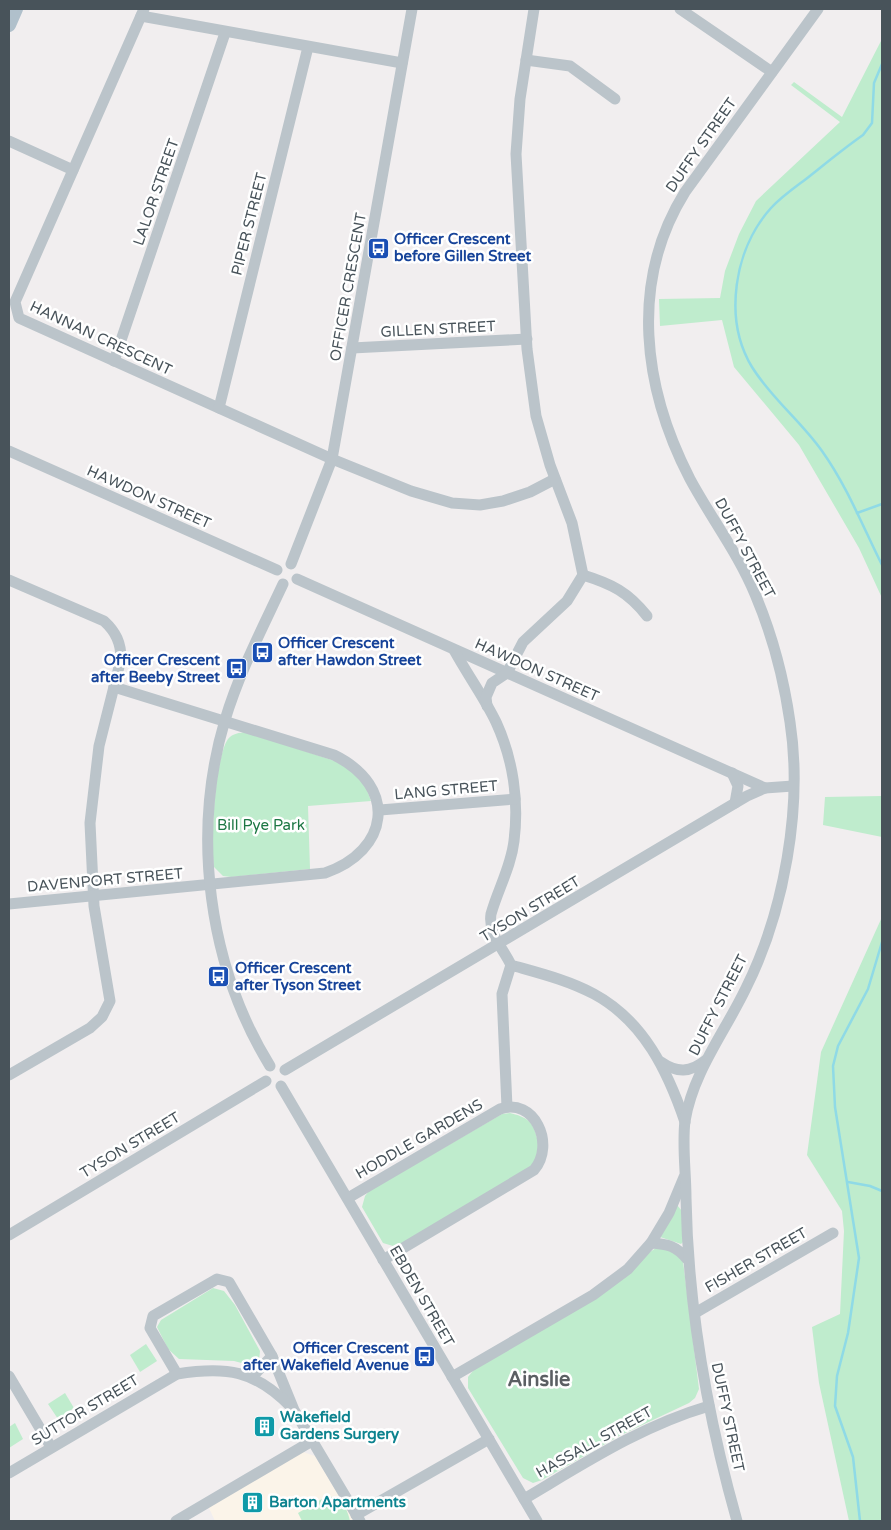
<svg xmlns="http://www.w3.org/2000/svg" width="891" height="1530" viewBox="0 0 891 1530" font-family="'Varela Round',sans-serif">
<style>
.commercial{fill:#fbf4e9}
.green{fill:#bfeccd}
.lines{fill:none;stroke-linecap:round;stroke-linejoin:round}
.stream{stroke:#8fdae6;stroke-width:2.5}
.minor{stroke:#bbc4ca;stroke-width:11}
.major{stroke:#b0c0cb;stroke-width:14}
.labels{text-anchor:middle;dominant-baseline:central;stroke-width:5;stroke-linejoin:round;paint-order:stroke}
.street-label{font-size:15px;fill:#48535a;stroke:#fff}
.transit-label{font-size:15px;font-weight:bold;fill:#164399;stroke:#fff;text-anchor:start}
.park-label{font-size:15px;fill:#1d7744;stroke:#fff}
.culture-label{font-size:15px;font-weight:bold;fill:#0d838f;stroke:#fff;text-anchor:start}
.district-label{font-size:20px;font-weight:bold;fill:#5b5f63;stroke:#fff}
</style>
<rect width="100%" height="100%" fill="#f1eeef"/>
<polygon class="commercial" points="303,1452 315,1456 354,1521 215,1521 208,1506"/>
<g class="green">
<polygon points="882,39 882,598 859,548 799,445 734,367 722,320 660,326 659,299 720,298 725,271 739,234 756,201 840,122 791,85 794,82 842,117"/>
<path d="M246 732 347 765 364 782 371 801 308 806 310 869 231 877 223 876 214 867C210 843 215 757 228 739 233 733 239 733 246 732Z"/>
<polygon points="882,796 882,837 823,825 825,797"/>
<polygon points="882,917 882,1521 849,1521 819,1383 812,1327 840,1314 844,1231 842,1211 807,1155 821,1052"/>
<path d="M510 1113C535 1119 534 1127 540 1150L532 1166 400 1245 393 1246 383 1243 362 1207 365 1196 369 1191 502 1114Z"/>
<polygon points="677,1205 682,1211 683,1242 681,1244 660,1237"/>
<polygon points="656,1248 672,1251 683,1261 699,1389 695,1398 689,1403 621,1435 542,1480 533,1483 523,1478 468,1388 468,1377 476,1367"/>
<polygon points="213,1288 224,1291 235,1305 260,1351 259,1361 253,1366 234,1361 179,1359 168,1349 157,1327 161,1320"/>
<polygon points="146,1344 157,1361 140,1372 130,1355"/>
<polygon points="65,1393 74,1408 58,1419 48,1404"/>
<polygon points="15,1423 23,1439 9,1448 9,1427"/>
<path d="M327 1496C342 1498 347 1508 350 1521H302L298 1513Z"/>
</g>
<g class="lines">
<g class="stream">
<path d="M882 64 874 83 872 123 863 135C843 149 825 164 806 179 794 188 781 197 771 208 734 249 723 319 752 367 771 398 801 421 822 451 847 486 863 527 882 565"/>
<polyline points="857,513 882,504"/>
<polyline points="848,1182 870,1186 882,1191"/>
<polyline points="860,1521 853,1457 835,1406 837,1376 848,1333 859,1258 835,1107 833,1066 838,1046 868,989 882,942"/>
</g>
<g class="minor">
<polyline points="144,9 15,302 19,318 332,459 411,491 452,503 480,505 503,501 530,492 555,479"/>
<polyline points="680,9 772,72"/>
<polyline points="141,16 402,63"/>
<polyline points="526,60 570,66 615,99"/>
<polyline points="9,141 73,170"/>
<polyline points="352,348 527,339"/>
<polyline points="114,361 225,33"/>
<polyline points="219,408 308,47"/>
<polyline points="9,451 277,570"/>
<polyline points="291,564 332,459 412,9"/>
<path d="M583 575C612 584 628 592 647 616"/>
<polyline points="297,579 765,788"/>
<path d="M9 580 104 621C116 632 121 643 121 659L99 746 90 823 94 906 110 1001 102 1017 90 1028 9 1075"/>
<path d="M454 650C467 674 484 697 496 722 513 759 519 801 514 841 511 867 498 889 491 914 488 934 503 948 511 965 539 973 568 980 594 994 644 1021 668 1072 685 1122"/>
<polyline points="487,706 486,697 492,683 507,673 523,642 567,601 583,575 572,523 550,465 536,416 527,349 516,154 520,99 534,9"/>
<polyline points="732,773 738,786 735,803"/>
<polyline points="380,810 515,799"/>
<path d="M9 904 325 873C389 851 399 787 334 755L114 687"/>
<path d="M661 1062C677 1073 690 1073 706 1060"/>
<path d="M270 1066C208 965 191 834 225 720 239 673 262 629 283 584"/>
<polyline points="285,1070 747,796 765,788 793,786"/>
<polyline points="281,1086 537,1521"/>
<polyline points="507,1107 502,994 511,965"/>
<path d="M348 1198 500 1109C534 1097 556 1144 534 1170L383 1260"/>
<polyline points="9,1235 266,1081"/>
<path d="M651 1243C668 1244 676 1246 687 1259"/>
<polyline points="695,1313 833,1233"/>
<polyline points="177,1374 150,1328 153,1316 217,1279 229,1282 272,1356 294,1410 360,1521"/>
<polyline points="9,1376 51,1447"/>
<polyline points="252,1377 272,1356"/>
<polyline points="452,1377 593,1295 628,1269 651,1243 669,1213 684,1177"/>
<path d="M9 1473 177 1374C226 1366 255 1370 291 1407"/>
<path d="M524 1499C585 1463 641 1426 709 1406"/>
<polyline points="356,1515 489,1439"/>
<polyline points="176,1521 312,1441"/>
<path d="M737 1521C707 1415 688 1308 686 1198 686 1173 682 1145 685 1121 693 1072 725 1032 746 988 784 912 803 807 790 722 784 680 772 634 755 594 738 553 711 518 690 479 643 388 629 282 685 192L818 9"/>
</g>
<polyline class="major" points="9,25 16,9"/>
</g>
<defs>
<symbol id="bus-square" viewBox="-11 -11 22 22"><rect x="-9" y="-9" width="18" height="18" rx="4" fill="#1a4fb4" stroke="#fff"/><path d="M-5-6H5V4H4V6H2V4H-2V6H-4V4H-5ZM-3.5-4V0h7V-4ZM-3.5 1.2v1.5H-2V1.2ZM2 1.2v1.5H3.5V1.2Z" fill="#fff"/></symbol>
<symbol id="building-square" viewBox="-11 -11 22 22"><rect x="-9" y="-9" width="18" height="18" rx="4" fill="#0f9aa8" stroke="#fff"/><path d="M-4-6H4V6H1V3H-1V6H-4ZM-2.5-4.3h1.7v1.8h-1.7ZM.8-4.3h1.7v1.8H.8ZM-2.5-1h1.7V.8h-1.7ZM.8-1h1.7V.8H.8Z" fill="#fff"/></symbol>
</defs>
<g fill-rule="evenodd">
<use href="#bus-square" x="366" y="236" width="25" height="25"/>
<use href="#bus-square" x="250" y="640" width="25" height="25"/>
<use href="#bus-square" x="224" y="656" width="25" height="25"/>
<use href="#bus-square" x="206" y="964" width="25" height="25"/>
<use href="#bus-square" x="412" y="1344" width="25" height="25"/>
<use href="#building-square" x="252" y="1414" width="25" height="25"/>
<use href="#building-square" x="240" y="1490" width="25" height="25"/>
</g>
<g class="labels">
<g class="street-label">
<text transform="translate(701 145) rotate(-55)">DUFFY STREET</text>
<text transform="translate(156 192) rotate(-71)">LALOR STREET</text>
<text transform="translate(249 224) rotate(-76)">PIPER STREET</text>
<text transform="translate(348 287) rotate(-80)">OFFICER CRESCENT</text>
<text transform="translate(438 329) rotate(-3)">GILLEN STREET</text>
<text transform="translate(101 338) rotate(25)">HANNAN CRESCENT</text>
<text transform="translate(149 497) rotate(24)">HAWDON STREET</text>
<text transform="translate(745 548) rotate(62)">DUFFY STREET</text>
<text transform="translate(537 670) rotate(24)">HAWDON STREET</text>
<text transform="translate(446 790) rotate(-5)">LANG STREET</text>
<text transform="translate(105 880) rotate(-5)">DAVENPORT STREET</text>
<text transform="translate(530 909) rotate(-31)">TYSON STREET</text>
<text transform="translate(718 1005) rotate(-63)">DUFFY STREET</text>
<text transform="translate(419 1139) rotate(-30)">HODDLE GARDENS</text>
<text transform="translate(130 1145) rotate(-31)">TYSON STREET</text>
<text transform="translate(756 1260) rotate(-30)">FISHER STREET</text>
<text transform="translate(422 1296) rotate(60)">EBDEN STREET</text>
<text transform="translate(85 1410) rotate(-31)">SUTTOR STREET</text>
<text transform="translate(728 1417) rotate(78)">DUFFY STREET</text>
<text transform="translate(594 1442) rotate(-29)">HASSALL STREET</text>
</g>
<g class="transit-label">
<text x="394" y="239">Officer Crescent<tspan x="394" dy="17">before Gillen Street</tspan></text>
<text x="278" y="643">Officer Crescent<tspan x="278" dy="17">after Hawdon Street</tspan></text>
<text x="220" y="660" text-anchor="end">Officer Crescent<tspan x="220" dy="17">after Beeby Street</tspan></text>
<text x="235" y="968">Officer Crescent<tspan x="235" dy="17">after Tyson Street</tspan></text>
<text x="409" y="1348" text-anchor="end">Officer Crescent<tspan x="409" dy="17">after Wakefield Avenue</tspan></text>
</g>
<g class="park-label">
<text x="261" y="825">Bill Pye Park</text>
</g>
<g class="culture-label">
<text x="280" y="1417">Wakefield<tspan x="280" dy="17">Gardens Surgery</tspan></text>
<text x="269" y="1502">Barton Apartments</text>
</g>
<g class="district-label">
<text x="539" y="1380">Ainslie</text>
</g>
</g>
<rect width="891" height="1530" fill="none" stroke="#48535a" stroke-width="20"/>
</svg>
